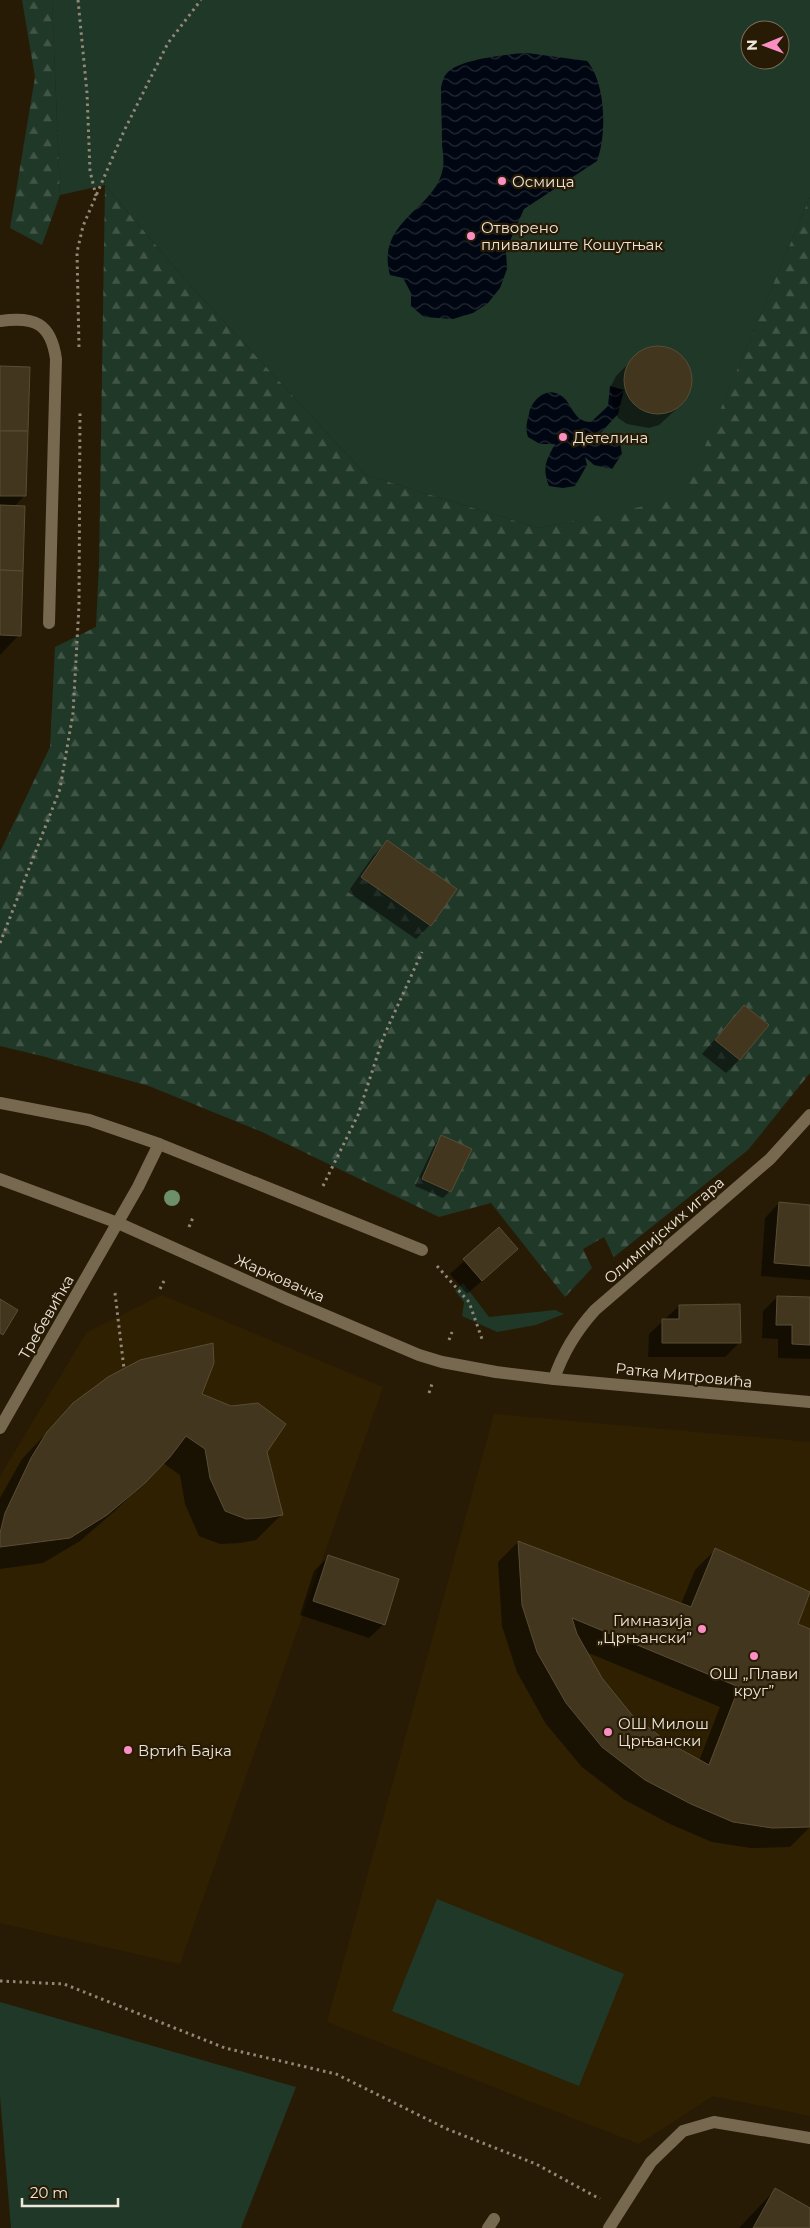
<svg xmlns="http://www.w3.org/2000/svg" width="810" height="2228" viewBox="0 0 810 2228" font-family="Montserrat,sans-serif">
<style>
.built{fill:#2f2002}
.green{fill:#203828;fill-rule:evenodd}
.forest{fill:url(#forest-firs)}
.water{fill:url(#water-waves)}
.shadow{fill:#0007;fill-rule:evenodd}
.building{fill:#43361f;stroke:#5a4d35;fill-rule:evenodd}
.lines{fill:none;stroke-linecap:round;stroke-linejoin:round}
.path{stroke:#928877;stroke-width:3;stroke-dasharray:2.5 4;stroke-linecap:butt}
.minor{stroke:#776850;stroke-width:12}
.tree{fill:#6d906a}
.poi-dot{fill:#fb8fc4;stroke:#271b05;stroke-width:2}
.labels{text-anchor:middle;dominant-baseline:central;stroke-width:4.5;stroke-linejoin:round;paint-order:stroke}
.poi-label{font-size:15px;fill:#eee6d9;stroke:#271b05;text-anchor:start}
.street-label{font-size:15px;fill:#eee6d9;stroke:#271b05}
</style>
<defs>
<pattern id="forest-firs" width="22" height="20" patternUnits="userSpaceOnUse" patternTransform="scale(1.25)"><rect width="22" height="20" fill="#203828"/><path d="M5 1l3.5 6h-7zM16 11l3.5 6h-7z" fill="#415547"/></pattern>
<pattern id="water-waves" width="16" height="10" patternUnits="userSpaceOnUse" patternTransform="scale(1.25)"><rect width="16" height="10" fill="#000712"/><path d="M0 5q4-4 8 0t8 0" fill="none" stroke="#262b34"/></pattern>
</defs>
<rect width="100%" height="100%" fill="#271b05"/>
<g class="built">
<polygon points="162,1295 383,1387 180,1964 0,1923 0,1476 87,1332"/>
<polygon points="494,1414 810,1442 810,2116 713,2096 639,2144 327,2022"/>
</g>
<g class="green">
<path d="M52 0H810V197L683 499 538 528 366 475 181 275 105 185 60 195ZM750 30H780V60H750Z"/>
<polygon points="463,1283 489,1317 555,1310 564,1314 536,1325 497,1332 462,1316 464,1302 455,1291"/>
<polygon points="437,1899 624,1974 579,2086 392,2011"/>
<polygon points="0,2002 296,2087 241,2228 11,2228 0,2096"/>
</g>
<g class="forest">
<polygon points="22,0 52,0 60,195 42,245 10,228 35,77"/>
<polygon points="105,185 181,275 366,475 538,528 683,498 810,197 810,1073 748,1150 614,1257 604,1237 583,1249 592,1268 565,1297 491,1203 439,1217 262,1132 149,1086 42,1056 0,1046 0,852 50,747 55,647 96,627 99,564"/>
</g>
<g class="water">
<path d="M527 53 587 61C606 83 607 134 597 161L524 209 506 250 507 269 500 288 488 303 473 313 453 319 424 317 411 306V293L403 278 390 275C375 220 436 210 443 168 444 161 443 152 442 145 442 126 441 107 441 88 442 84 443 77 447 73 459 59 509 54 527 53Z"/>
<path d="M610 386 624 390 618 414 595 439 614 438 620 443 622 454 612 469 594 465 585 457 587 465 575 486 563 488 549 486C542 467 546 461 555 444H540L528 437C525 428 527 422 529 414 531 401 546 386 560 395 573 402 572 422 591 422L608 406Z"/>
</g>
<g class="shadow">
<polygon points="659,347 669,349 686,362 691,372 689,394 683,403 659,425 649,428 627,424 618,418 613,408 611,386 616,376 638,354 648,348"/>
<polygon points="0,367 24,496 14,507 19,635 0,655"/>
<polygon points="387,842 430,925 416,939 348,892 373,856"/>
<polygon points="744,1006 740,1059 726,1073 702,1054"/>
<polygon points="441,1137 450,1191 443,1198 415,1186 435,1144"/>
<polygon points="779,1203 810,1206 810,1280 761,1276 765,1218"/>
<polygon points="499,1229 502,1263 467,1294 450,1274"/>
<polygon points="777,1297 810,1298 810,1359 778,1358 778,1339 762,1338 763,1311"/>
<polygon points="679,1306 739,1343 725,1357 648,1357 649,1334"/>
<polygon points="201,1395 265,1452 282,1514 256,1540 240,1543 220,1544 199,1536 185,1504 180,1475 163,1463 117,1509 80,1541 43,1563 0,1569 0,1498 22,1459 74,1404"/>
<path d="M518 1542 681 1604 695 1570 715 1550 796 1625 810 1630V1827L790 1847 751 1848 712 1842 670 1824 625 1800 582 1767 546 1724 517 1672 502 1626 498 1562ZM586 1652 720 1707 699 1761 668 1744 631 1716 601 1679Z"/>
<polygon points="328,1557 384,1624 369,1638 300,1615 314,1571"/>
<polygon points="775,2190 810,2209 810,2228 739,2228"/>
</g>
<g class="building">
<circle cx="658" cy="380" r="34"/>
<polygon points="0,366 30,367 28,431 0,431"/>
<polygon points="0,431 28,431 26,496 0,496"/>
<polygon points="0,505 25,506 23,571 0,570"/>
<polygon points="0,570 23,571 21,636 0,635"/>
<polygon points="387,840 457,889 431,926 361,877"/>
<polygon points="744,1005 769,1025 740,1060 715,1040"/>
<polygon points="441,1135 472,1149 451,1192 422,1179"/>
<polygon points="779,1202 810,1205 810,1266 774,1263"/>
<polygon points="499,1227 518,1249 482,1281 463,1259"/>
<polygon points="777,1296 810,1297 810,1345 792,1344 792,1325 776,1325"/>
<polygon points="0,1299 18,1310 3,1335 0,1333"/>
<polygon points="740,1304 741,1343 662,1343 662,1319 679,1319 679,1305"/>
<polygon points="213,1343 214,1363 202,1394 231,1406 258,1403 286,1424 267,1452 283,1515 266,1518 246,1519 225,1511 210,1478 205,1449 186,1436 170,1457 145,1483 107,1515 70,1538 0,1547 0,1533 5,1513 31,1458 47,1432 73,1403 108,1377 140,1360"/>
<path d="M518 1541 691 1607 715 1548 810 1592 798 1624 810 1629V1827L772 1828 733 1822 691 1804 645 1780 602 1747 566 1703 537 1652 522 1605ZM572 1618 739 1687 709 1765 669 1743 632 1715 602 1678 577 1634Z"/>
<polygon points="328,1555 399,1579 385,1625 313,1601"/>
<polygon points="775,2188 810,2208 810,2228 753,2228"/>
</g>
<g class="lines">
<g class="path">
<polyline points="78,0 87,93 90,171 96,196"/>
<polyline points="79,347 77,252 83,226 124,131 168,43 201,0"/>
<polyline points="0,943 60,789 73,713 79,606 80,411"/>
<polyline points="323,1186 358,1115 383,1038 422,952"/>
<polyline points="189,1227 194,1215"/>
<polyline points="437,1266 469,1302 482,1339"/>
<polyline points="160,1289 164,1281"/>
<polyline points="115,1293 124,1369"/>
<polyline points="449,1340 452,1332"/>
<polyline points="429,1393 432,1384"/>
<polyline points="0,1981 64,1984 225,2048 336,2074 447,2129 536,2164 600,2199"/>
</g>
<g class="minor">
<path d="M0 321C34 316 51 323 56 359L49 623"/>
<polyline points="0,1103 89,1120 159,1144 422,1250"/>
<polyline points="0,1179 118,1223 287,1299 419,1355 442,1362 496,1372 554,1379 810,1402"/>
<path d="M554 1379C563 1352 576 1331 595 1310L770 1159 810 1115"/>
<polyline points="0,1428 138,1187 159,1144"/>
<polyline points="488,2228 494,2219"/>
<polyline points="609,2228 651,2162 683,2131 714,2122 810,2138"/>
</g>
</g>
<circle class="tree" cx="172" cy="1198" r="8"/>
<g class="poi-dot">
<circle cx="502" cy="181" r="5"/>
<circle cx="471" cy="236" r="5"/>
<circle cx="563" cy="437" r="5"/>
<circle cx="702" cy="1629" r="5"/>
<circle cx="754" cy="1656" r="5"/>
<circle cx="608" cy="1732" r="5"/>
<circle cx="128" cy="1750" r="5"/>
</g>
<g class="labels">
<g class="poi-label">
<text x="512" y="181">Осмица</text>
<text x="481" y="227">Отворено<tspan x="481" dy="17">пливалиште Кошутњак</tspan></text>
<text x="573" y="437">Детелина</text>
<text x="692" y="1620" text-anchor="end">Гимназија<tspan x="692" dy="17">„Црњански”</tspan></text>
<text x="754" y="1673" text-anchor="middle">ОШ „Плави<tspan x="754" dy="17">круг”</tspan></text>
<text x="618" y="1723">ОШ Милош<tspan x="618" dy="17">Црњански</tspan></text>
<text x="138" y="1750">Вртић Бајка</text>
</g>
<g class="street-label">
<text transform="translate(664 1230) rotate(-41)">Олимпијских игара</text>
<text transform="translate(280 1278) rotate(24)">Жарковачка</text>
<text transform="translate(46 1317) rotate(-60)">Требевићка</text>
<text transform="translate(684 1375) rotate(6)">Ратка Митровића</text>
</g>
</g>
<g transform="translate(765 45) rotate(269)"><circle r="24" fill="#271b05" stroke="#776c5a"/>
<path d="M0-4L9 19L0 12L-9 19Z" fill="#fb8fc4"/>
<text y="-8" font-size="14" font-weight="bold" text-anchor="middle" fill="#eee6d9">N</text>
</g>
<path d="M22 2198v8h96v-8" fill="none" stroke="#eee6d9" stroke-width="2.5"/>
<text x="30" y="2198" font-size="15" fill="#eee6d9" stroke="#271b05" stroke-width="4" paint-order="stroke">20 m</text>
</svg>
